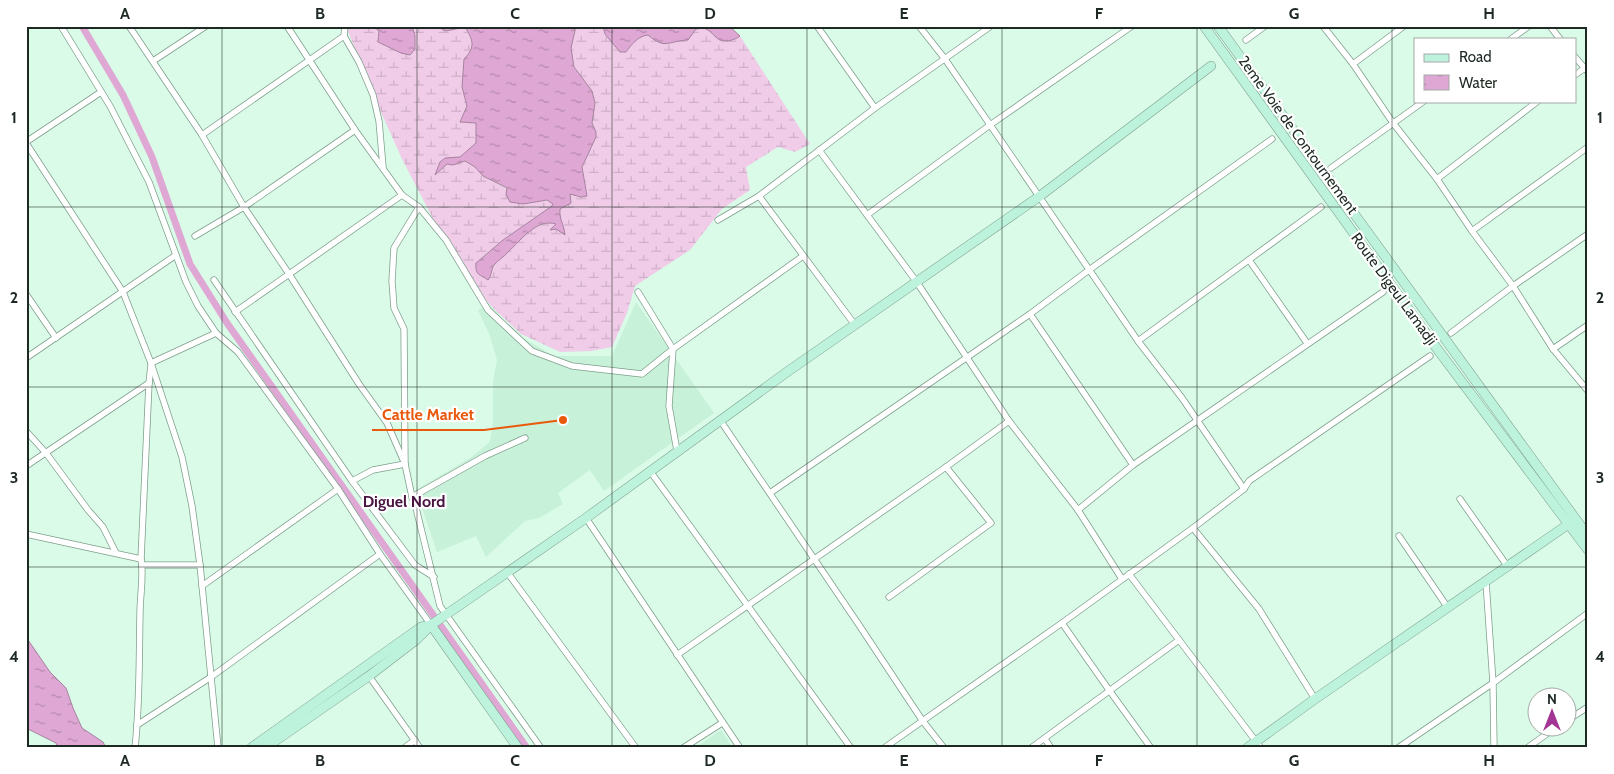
<svg xmlns="http://www.w3.org/2000/svg" width="1614" height="774" viewBox="0 0 1614 774" font-family="Cabin,sans-serif">
<style>
.built{fill:#c8f1d9}
.wetland{fill:url(#wetland-marsh)}
.water{fill:url(#water-ripples);stroke:#a5829f}
.lines{fill:none;stroke-linecap:round;stroke-linejoin:round}
.canal{stroke:#dfa8d4;stroke-width:7}
.street-casing{stroke:#7f9e8c;stroke-width:7}
.secondary-casing{stroke:#7f9e8c;stroke-width:10}
.street{stroke:#fff;stroke-width:5.5}
.secondary{stroke:#bdf2dd;stroke-width:9}
.grid{fill:none;stroke:#1d2922;stroke-width:1;stroke-opacity:0.55}
.labels{text-anchor:middle;dominant-baseline:central;stroke-width:4.5;stroke-linejoin:round;paint-order:stroke}
.street-label{font-size:15px;fill:#1d2922;stroke:#fff}
.neighbourhood-label{font-size:16px;font-weight:bold;fill:#481441;stroke:#fff}
.leader{fill:none;stroke:#e8590c;stroke-width:2}
.callout-dot{fill:#e8590c;stroke:#fff;stroke-width:2}
.callout-label{font-size:16px;text-anchor:middle;font-weight:bold;fill:#e8590c;stroke:#fff;stroke-width:4.5;stroke-linejoin:round;paint-order:stroke}
.neatline{fill:none;stroke:#1d2922;stroke-width:2}
.grid-label{font-size:16px;text-anchor:middle;font-weight:bold;fill:#1d2922}
</style>
<defs>
<pattern id="wetland-marsh" width="20" height="14" patternUnits="userSpaceOnUse" patternTransform="scale(1.25)"><rect width="20" height="14" fill="#f1cce9"/><path d="M1 5h8M5 5V1M11 12h8M15 12V8" fill="none" stroke="#ceafc8"/></pattern>
<pattern id="water-ripples" width="26" height="14" patternUnits="userSpaceOnUse" patternTransform="scale(1.25)"><rect width="26" height="14" fill="#dfa8d4"/><path d="M2 4q2-2 4 0t4 0M15 11q2-2 4 0t4 0" fill="none" stroke="#b489ac"/></pattern>
</defs>
<rect width="100%" height="100%" fill="#d9fbe7"/>
<g class="built">
<polygon points="636,302 714,413 604,491 590,470 558,493 563,504 539,518 525,521 486,557 476,536 437,552 416,490 470,458 490,442 493,421 493,381 497,360 490,336 478,310 489,304 518,335 554,356 612,356"/>
<polygon points="721,730 733,748 695,748"/>
</g>
<path class="wetland" d="M346 26H373L379 31 378 42 414 30 412 26H436L446 31 465 27C473 40 477 48 464 60L467 106 460 121 476 123V143L460 157 440 162 436 174 447 164 453 165 465 161 475 167 483 176 507 189 541 201H550L553 204 552 206 503 240 481 258 490 277 493 268 498 260 507 253 526 234 534 228 549 222 557 224 551 229H556L564 234C564 225 560 225 559 218 557 209 566 200 570 194L581 197 587 196 582 167 596 137V132L592 123 595 103 592 91 574 67 571 48 576 26H603L605 34 620 51 626 52C632 44 638 36 648 35 666 50 667 41 688 39L696 29 705 28 714 34 737 38 740 36 810 144 795 152 778 147 746 167 750 190 722 209 690 250 635 286 627 313 612 347 591 351 560 352 521 334 493 308 466 277 443 238 402 159 371 90Z"/>
<g class="water">
<polygon points="373,26 412,26 415,36 415,49 410,55 401,53 378,42 379,31"/>
<path d="M436 26H576L571 48 574 67 592 91 595 103 592 123 596 132V137L582 167 587 196 581 197 570 194 571 203 560 209C559 220 564 224 565 235L556 229 550 230 556 224C537 218 521 240 508 252 504 257 498 260 494 265 491 270 492 275 488 280 480 274 475 276 476 263L503 240 552 206 553 204 547 200 523 204 510 202 506 194 507 188 483 176 475 167 465 161 453 165 447 164 435 175 440 162 445 158 460 157 476 143V123L460 122 467 106 462 87 464 59C476 47 473 40 465 27L446 31Z"/>
<path d="M603 26H730V27L740 36C735 40 723 44 717 38 713 35 710 30 704 28 701 28 699 29 696 29L688 40C667 41 666 50 648 35 638 36 632 44 626 52H620L605 34Z"/>
<polygon points="26,637 50,672 66,688 73,708 82,728 103,742 106,748 58,748 56,743 26,728"/>
</g>
<g class="lines">
<polyline class="canal" points="82,26 123,95 152,157 190,264 227,323 527,748"/>
<defs>
<g id="street">
<polyline points="61,26 110,106 149,182 186,282 198,306 216,333 238,352 338,489 380,554 431,625"/>
<polyline points="129,26 202,135 244,207 289,274 359,384 387,423 405,464 412,497 416,508 440,606 541,748"/>
<polyline points="287,26 355,130 402,195 419,207 446,240 488,310 532,351 572,366 642,374 673,349 638,292"/>
<polyline points="345,26 344,36 359,62 373,95 379,121 383,167"/>
<polyline points="817,26 875,108"/>
<polyline points="919,26 945,59 1138,341 1182,398 1244,489"/>
<polyline points="1323,26 1353,64 1393,123 1437,179 1472,231 1513,286 1553,349 1588,391"/>
<polyline points="1550,26 1560,39"/>
<polyline points="1511,39 1529,26"/>
<polyline points="1246,40 1265,26"/>
<polyline points="1575,57 1588,72"/>
<polyline points="153,61 206,26"/>
<polyline points="1353,64 1404,26"/>
<polyline points="1575,75 1585,68"/>
<polyline points="202,135 344,36"/>
<polyline points="26,142 101,92"/>
<polyline points="26,143 123,292 151,363 182,457 192,506 200,565 218,748"/>
<polyline points="819,150 916,281 1009,421 1078,510 1122,579"/>
<polyline points="1331,168 1424,101"/>
<polyline points="1437,179 1538,101"/>
<polyline points="867,215 990,125 1132,26"/>
<polyline points="718,220 759,196"/>
<polyline points="1472,231 1588,147"/>
<polyline points="195,236 244,207 355,130"/>
<polyline points="1249,260 1307,343"/>
<polyline points="214,280 352,481 415,565 434,577"/>
<polyline points="26,294 56,338"/>
<polyline points="235,312 402,195"/>
<polyline points="1030,314 1133,465"/>
<polyline points="855,325 759,196 875,108 991,26"/>
<polyline points="1451,333 1513,286 1588,234"/>
<polyline points="1138,341 1321,207"/>
<polyline points="1553,349 1588,325"/>
<polyline points="26,358 176,255"/>
<polyline points="151,363 216,333"/>
<polyline points="720,420 859,625 922,720 944,748"/>
<polyline points="26,431 46,453 88,510 103,527 116,553"/>
<polyline points="677,451 669,406 673,349 803,256"/>
<polyline points="405,462 404,329 394,308 392,281 394,248 419,207"/>
<polyline points="26,466 149,383"/>
<polyline points="650,471 851,748"/>
<polyline points="352,481 373,470 405,464"/>
<polyline points="770,493 1030,314 1089,270 1272,139"/>
<polyline points="412,497 485,456 525,438"/>
<polyline points="1460,499 1508,567"/>
<polyline points="1078,510 1133,465 1383,292"/>
<polyline points="586,518 740,748"/>
<polyline points="1193,528 1259,609 1315,699"/>
<polyline points="26,534 141,559"/>
<polyline points="1399,536 1448,608"/>
<polyline points="142,565 200,565"/>
<polyline points="507,572 636,748"/>
<polyline points="1129,574 1261,748"/>
<polyline points="1486,582 1493,683 1494,748"/>
<polyline points="202,586 338,489"/>
<polyline points="889,597 991,523 946,467"/>
<polyline points="1062,623 1109,690 1151,748"/>
<polyline points="677,655 946,467 1009,421"/>
<polyline points="369,676 420,748"/>
<polyline points="1566,721 1588,707"/>
<polyline points="137,725 211,677 380,554"/>
<polyline points="1045,739 1051,748"/>
<path d="M135 748C140 703 139 658 140 613 140 595 144 576 141 559L149 383 151 365"/>
<polyline points="404,748 415,740"/>
<polyline points="683,748 722,723"/>
<polyline points="884,748 1062,623 1193,528 1244,489 1249,481 1430,356"/>
<polyline points="1031,748 1179,640"/>
<polyline points="1398,748 1493,683 1588,613"/>
<polyline points="1527,748 1558,726"/>
</g>
<g id="secondary">
<polyline points="1204,26 1438,350 1588,550"/>
<polyline points="1218,26 1588,536"/>
<polyline points="431,625 518,748"/>
<polyline points="251,748 421,627 431,625"/>
<polyline points="265,748 369,676 416,640 431,625 586,518 787,372 1040,196 1211,66"/>
<polyline points="1247,748 1315,699 1573,521"/>
</g>
</defs>
<use href="#street" class="street-casing"/>
<use href="#secondary" class="secondary-casing"/>
<use href="#street" class="street"/>
<use href="#secondary" class="secondary"/>
</g>
<path class="grid" d="M222 26V748M417 26V748M612 26V748M807 26V748M1002 26V748M1197 26V748M1392 26V748M26 207H1588M26 387H1588M26 567H1588"/>
<g class="labels">
<g class="street-label">
<text transform="translate(1298 135) rotate(54)">2eme Voie de Contournement</text>
<text transform="translate(1394 289) rotate(54)">Route Digeul Lamadji</text>
</g>
<g class="neighbourhood-label">
<text x="404" y="501">Diguel Nord</text>
</g>
</g>
<path class="leader" d="M563 420L484 430H372"/>
<circle class="callout-dot" cx="563" cy="420" r="5"/>
<g class="callout-label">
<text x="428" y="420">Cattle Market</text>
</g>
<rect width="1614" height="774" fill="none" stroke="#ffffff" stroke-width="55"/>
<rect x="1414" y="38" width="162" height="65" fill="#ffffff" stroke="#a5a9a7"/>
<rect x="1424" y="54" width="25" height="8" fill="#bdf2dd" stroke="#a5a9a7"/>
<text x="1459" y="62" font-size="15" fill="#1d2922">Road</text>
<rect x="1424" y="75" width="25" height="15" fill="url(#water-ripples)" stroke="#a5a9a7"/>
<text x="1459" y="88" font-size="15" fill="#1d2922">Water</text>
<g transform="translate(1552 712)"><circle r="24" fill="#ffffff" stroke="#a5a9a7"/>
<path d="M0-4L9 19L0 12L-9 19Z" fill="#a33695"/>
<text y="-8" font-size="14" font-weight="bold" text-anchor="middle" fill="#1d2922">N</text>
</g>
<rect x="28" y="28" width="1558" height="718" class="neatline"/>
<g class="grid-label">
<text x="125" y="19">A</text>
<text x="320" y="19">B</text>
<text x="515" y="19">C</text>
<text x="710" y="19">D</text>
<text x="904" y="19">E</text>
<text x="1099" y="19">F</text>
<text x="1294" y="19">G</text>
<text x="1489" y="19">H</text>
<text x="14" y="123">1</text>
<text x="1600" y="123">1</text>
<text x="14" y="303">2</text>
<text x="1600" y="303">2</text>
<text x="14" y="483">3</text>
<text x="1600" y="483">3</text>
<text x="14" y="662">4</text>
<text x="1600" y="662">4</text>
<text x="125" y="766">A</text>
<text x="320" y="766">B</text>
<text x="515" y="766">C</text>
<text x="710" y="766">D</text>
<text x="904" y="766">E</text>
<text x="1099" y="766">F</text>
<text x="1294" y="766">G</text>
<text x="1489" y="766">H</text>
</g>
</svg>
